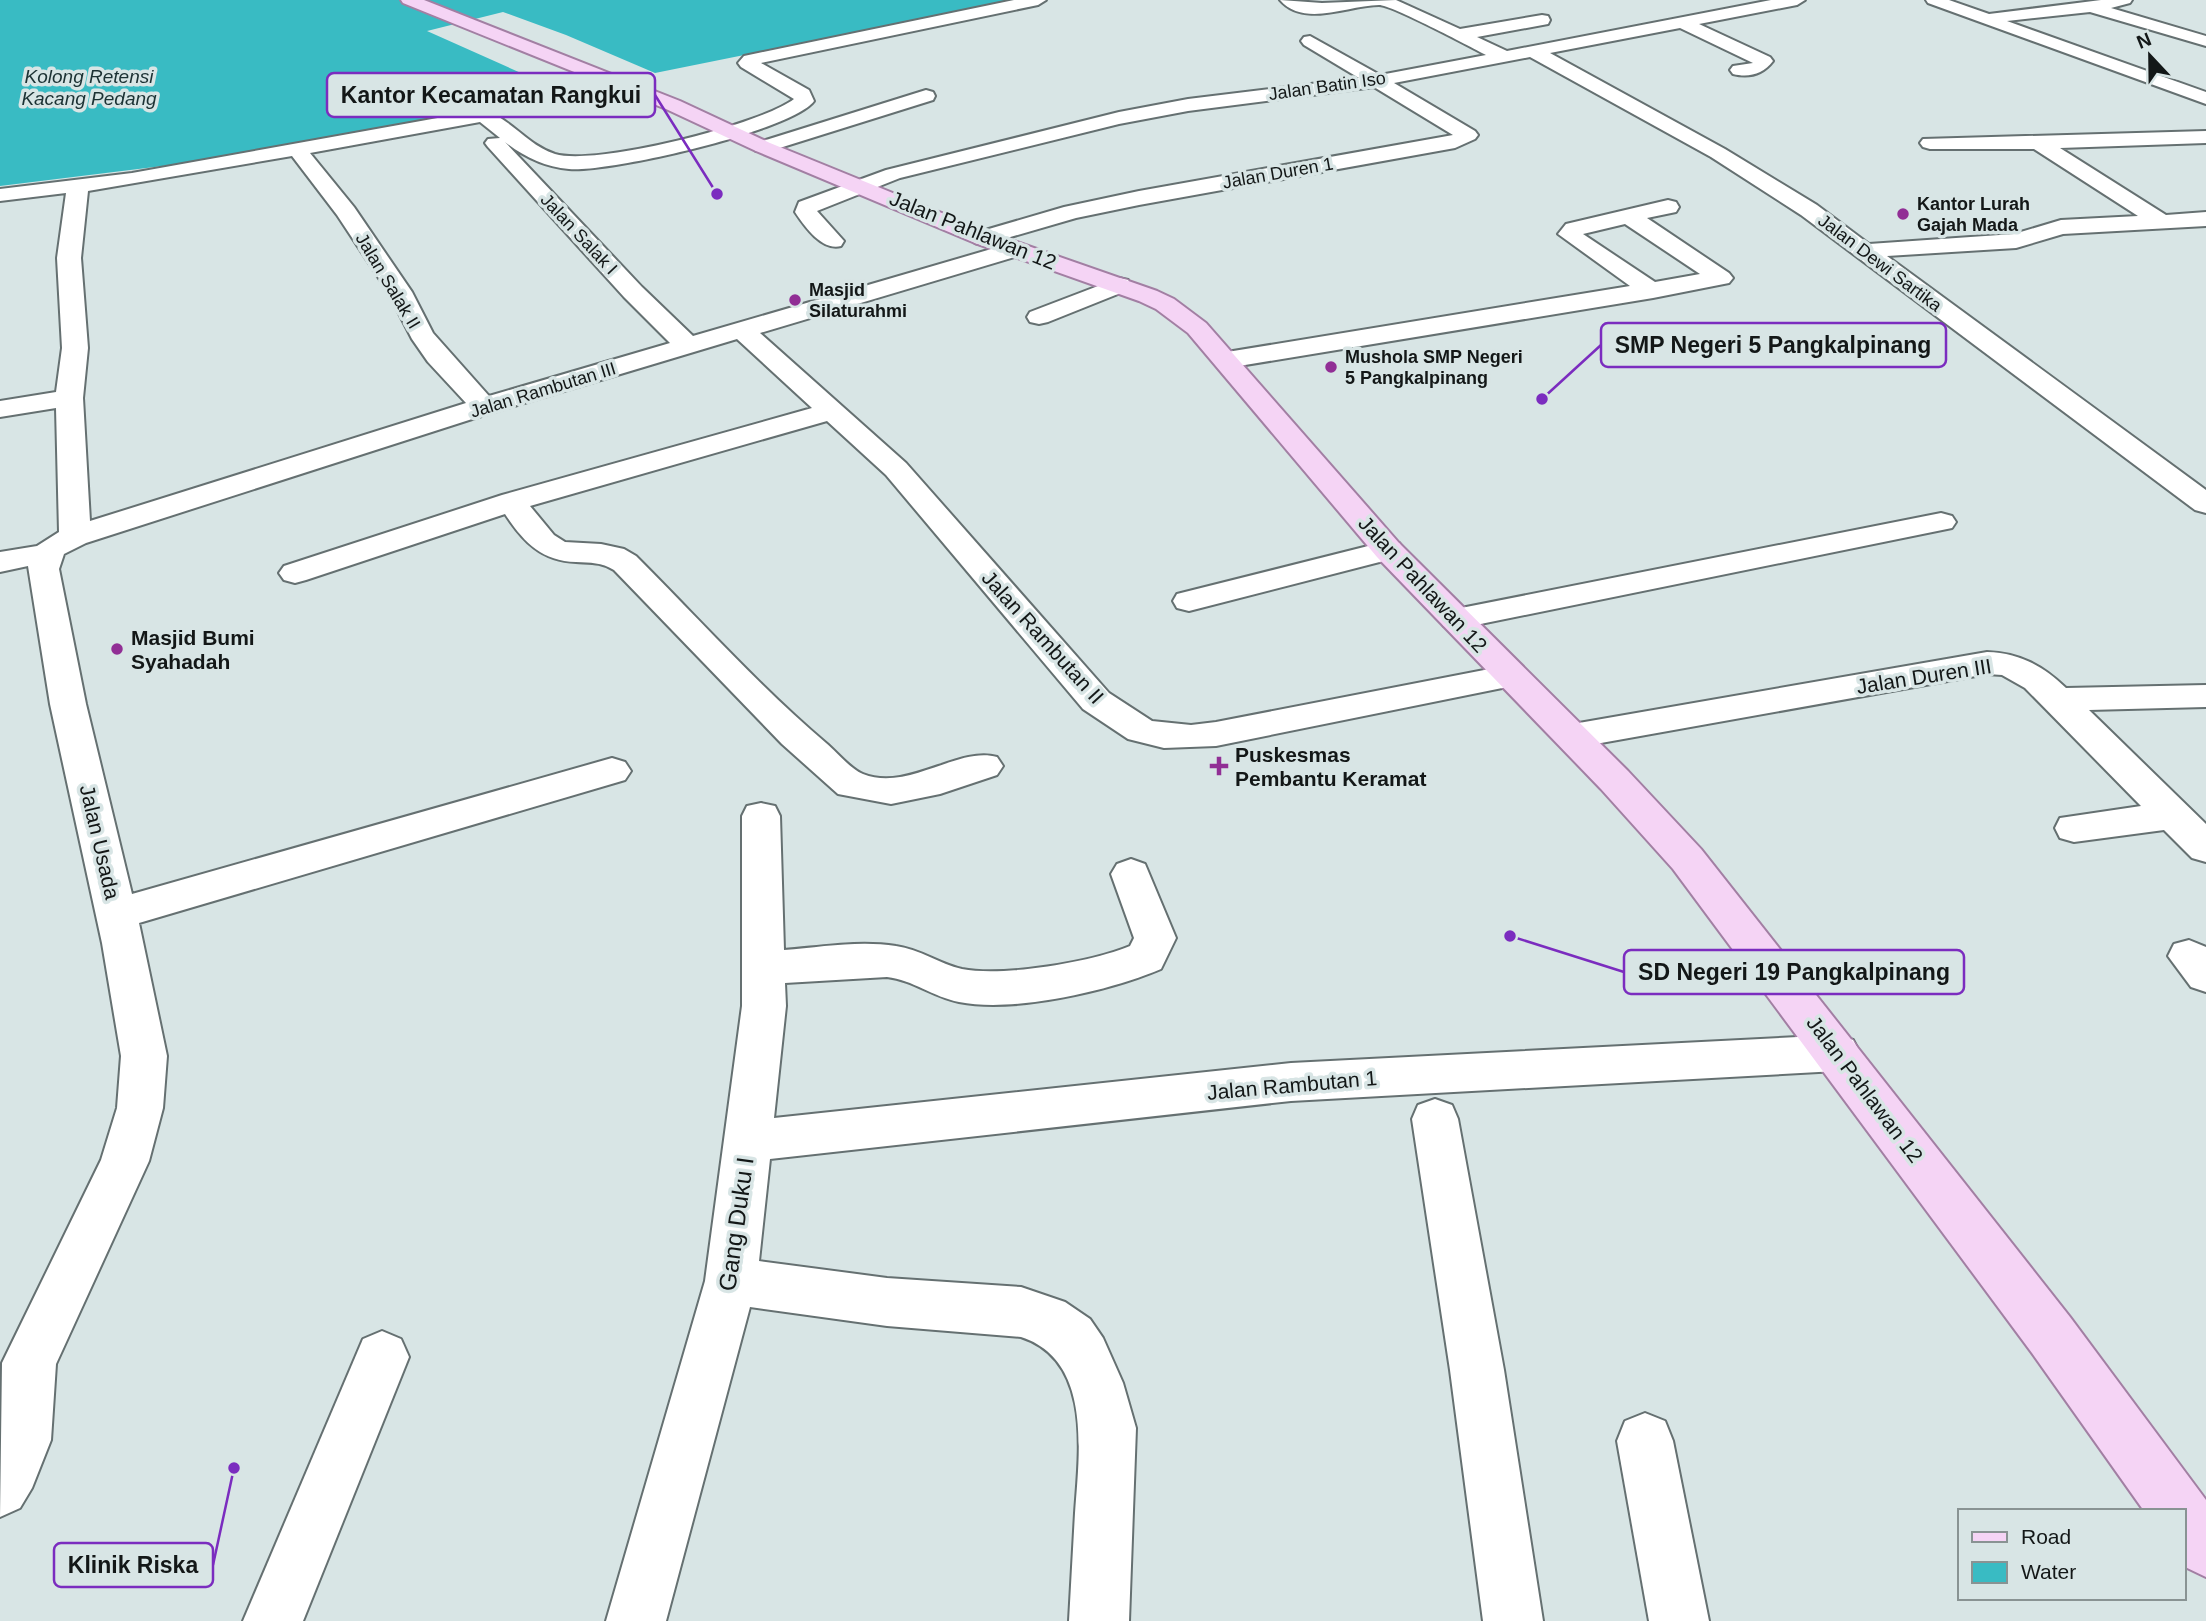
<svg xmlns="http://www.w3.org/2000/svg" width="2206" height="1621" viewBox="0 0 2206 1621" font-family="Arial,sans-serif">
<style>
.water{fill:#39bbc3}
.lines{fill:none;stroke-linecap:round;stroke-linejoin:round}
.minor-casing{stroke:#657071;stroke-width:4}
.major-casing{stroke:#a27fa3;stroke-width:4}
.minor{fill:#fff;fill-rule:evenodd}
.major{fill:#f5d4f5;fill-rule:evenodd}
.poi-dot{fill:#912e95;stroke:#d8e5e5;stroke-width:2.5}
.labels{text-anchor:middle;dominant-baseline:central;stroke-width:7;stroke-linejoin:round;paint-order:stroke}
.far-street-label{font-size:18px;fill:#131717;stroke:#d8e5e5}
.far-poi-label{font-size:18px;font-weight:bold;fill:#131717;stroke:#d8e5e5;text-anchor:start}
.far-water-label{font-size:19px;font-style:italic;fill:#1c3234;stroke:#d8e5e5}
.street-label{font-size:21px;fill:#131717;stroke:#d8e5e5}
.poi-label{font-size:21px;font-weight:bold;fill:#131717;stroke:#d8e5e5;text-anchor:start}
.near-street-label{font-size:24px;fill:#131717;stroke:#d8e5e5}
.leader{fill:none;stroke:#7b2cbf;stroke-width:2.5}
.callout-dot{fill:#7b2cbf;stroke:#d8e5e5;stroke-width:2.5}
.callout{fill:#d8e5e5;stroke:#7b2cbf;stroke-width:2.5}
.callout-label{font-size:23px;text-anchor:middle;font-weight:bold;fill:#131717}
</style>
<rect width="100%" height="100%" fill="#d8e5e5"/>
<polygon class="water" points="0,0 1017,0 655,73 566,35 503,12 427,31 559,90 388,127 187,163 0,186"/>
<g class="lines">
<defs>
<g id="minor">
<path d="M1014 0H1046L1038 5 761 63 809 90 814 101C792 131 607 173 569 169 545 167 524 157 505 142L642 287 693 336 1005 245H1021L1025 250 1021 255 760 333 906 463 1109 693 1152 721 1191 725 1216 722 1510 665 1522 668 1527 676 1522 684 1216 746 1164 748 1128 739 1083 709 886 475 827 421 530 506 554 535 565 542 601 544 624 549 636 556C699 619 759 686 826 743 837 752 850 769 863 774 908 792 958 746 997 757L1003 766 997 775 940 794 891 804 838 794 782 744 614 570C601 562 591 563 576 562 541 561 523 541 505 514L306 580 295 583 284 580 279 573 284 566 502 495 812 408 737 339 494 412 86 543 64 554 59 569 86 704 132 894 612 758 625 762 631 771 625 780 139 923 167 1056 163 1108 149 1161 56 1364 51 1440 32 1488 20 1508 0 1517 2 1363 101 1160 117 1108 121 1056 102 943 50 704 28 566 0 572V552L37 546 59 532 56 408 0 417V401L56 392 62 348 57 258 66 193 0 201V189L132 173 482 110C510 117 527 145 555 154 596 166 760 125 794 99L741 67 738 63 744 56ZM480 122 500 138 488 139 485 143 488 147 624 297 670 343 489 396 433 333 412 292 354 207 310 153ZM292 156 337 215 388 292 412 339 428 362 466 403 90 521 83 398 88 348 81 258 88 191Z"/>
<path d="M1280 0 1322 3 1396 0 1460 29 1542 15 1548 16 1550 20 1548 24 1477 37 1507 51 1771 0H1805L1797 5 1699 24 1770 57 1773 61C1763 74 1749 78 1733 74L1730 70 1733 66 1753 63 1680 28 1550 53 1725 149 1817 205 1869 244 2014 234 2061 220 2138 216 2034 149H1930L1923 147 1920 143 1923 139 2206 131V143L2060 148 2166 215 2206 212V226L2063 234 2016 248 1887 256 2206 490V513L2195 510 1801 215 1711 157 1530 57 1394 83 1475 131 1478 135 1475 139 1455 148 1139 205 1076 218 983 245 975 243 972 238 975 233 1064 207 1139 191 1453 135 1374 87 1188 111 1119 124 900 178 817 211 844 241 841 246C822 251 805 227 795 212L799 202 886 170 1119 112 1188 99 1359 78 1304 45 1301 41 1304 37 1310 36 1380 75 1486 55C1469 46 1391 5 1379 5 1349 5 1304 28 1280 0Z"/>
<polygon points="1926,0 1949,0 1989,14 2101,0 2132,0 2130,3 2111,8 2206,36 2206,46 2090,12 2007,21 2206,92 2206,104 1928,3"/>
<polygon points="926,90 933,92 935,96 933,100 770,151 756,151 753,147 756,143"/>
<path d="M1668 200 1676 202 1679 207 1676 212 1647 218 1729 273 1733 278 1729 283 1653 298 1227 368 1218 366 1214 360 1218 354 1227 352 1630 286 1558 234 1566 224ZM1625 224 1700 274 1655 282 1583 234Z"/>
<polygon points="1119,278 1128,280 1131,285 1128,290 1048,322 1039,324 1030,322 1027,317 1030,312"/>
<polygon points="1941,513 1952,516 1956,522 1952,528 1456,629 1444,626 1439,619 1444,612 1456,609"/>
<polygon points="1388,541 1399,543 1404,550 1399,557 1189,611 1177,608 1173,601 1177,594"/>
<path d="M1987 652C2020 653 2043 666 2066 688L2206 685V707L2089 710 2206 824V862L2192 858 2164 830 2074 842 2060 838 2055 828 2060 818 2141 806 2025 688 2002 675 1987 674 1573 748 1560 744 1555 736 1560 728 1573 724Z"/>
<path d="M761 803 775 806 780 816 784 950C821 947 860 940 896 946 920 949 939 964 962 969 1004 977 1091 962 1130 946L1134 938 1111 874 1117 864 1131 859 1145 864 1176 938 1161 969C1109 991 1014 1013 959 1002 933 997 913 980 887 977L785 983 786 1006 774 1118 1291 1063 1837 1035 1853 1040 1860 1053 1853 1066 1837 1071 1291 1101 770 1159 759 1261 887 1278 1021 1287 1065 1302 1090 1319 1103 1338 1123 1383 1136 1428 1129 1621H1069C1071 1585 1073 1549 1075 1513 1079 1454 1093 1360 1021 1337L887 1326 750 1307 666 1621H606L705 1281 742 1006V816L747 806Z"/>
<polygon points="2189,940 2206,947 2206,992 2191,987 2168,956 2174,944"/>
<polygon points="1435,1099 1452,1105 1458,1119 1504,1370 1543,1621 1483,1621 1450,1370 1412,1119 1418,1105"/>
<polygon points="382,1331 401,1339 409,1357 303,1621 243,1621 363,1339"/>
<polygon points="1645,1413 1665,1421 1673,1441 1709,1621 1649,1621 1617,1441 1625,1421"/>
</g>
<polygon id="major" points="401,0 424,0 680,101 770,143 991,233 1157,291 1174,299 1206,323 1399,543 1628,771 1701,849 2070,1317 2206,1500 2206,1577 2183,1566 2183,1511 2144,1511 2032,1353 1673,869 1601,789 1377,557 1188,333 1156,309 1139,301 975,243 756,151 666,109 403,3"/>
</defs>
<use href="#minor" class="minor-casing"/>
<use href="#major" class="major-casing"/>
<use href="#minor" class="minor"/>
<use href="#major" class="major"/>
</g>
<g class="poi-dot">
<circle cx="1903" cy="214" r="7"/>
<circle cx="795" cy="300" r="7"/>
<circle cx="1331" cy="367" r="7"/>
<circle cx="117" cy="649" r="7"/>
<path d="M1215.5 755.5h7v7h7v7h-7v7h-7v-7h-7v-7h7z"/>
</g>
<g class="labels">
<g class="far-street-label">
<text transform="translate(1327 86) rotate(-8)">Jalan Batin Iso</text>
<text transform="translate(1278 173) rotate(-10)">Jalan Duren 1</text>
<text transform="translate(579 234) rotate(47)">Jalan Salak I</text>
<text transform="translate(1880 263) rotate(37)">Jalan Dewi Sartika</text>
<text transform="translate(388 281) rotate(59)">Jalan Salak II</text>
<text transform="translate(543 390) rotate(-17)">Jalan Rambutan III</text>
</g>
<g class="far-poi-label">
<text x="1917" y="204">Kantor Lurah<tspan x="1917" dy="21">Gajah Mada</tspan></text>
<text x="809" y="290">Masjid<tspan x="809" dy="21">Silaturahmi</tspan></text>
<text x="1345" y="357">Mushola SMP Negeri<tspan x="1345" dy="21">5 Pangkalpinang</tspan></text>
</g>
<g class="far-water-label">
<text x="89" y="76">Kolong Retensi<tspan x="89" dy="22">Kacang Pedang</tspan></text>
</g>
<g class="street-label">
<text transform="translate(973 230) rotate(22)">Jalan Pahlawan 12</text>
<text transform="translate(1423 584) rotate(47)">Jalan Pahlawan 12</text>
<text transform="translate(1043 637) rotate(48)">Jalan Rambutan II</text>
<text transform="translate(1924 676) rotate(-9)">Jalan Duren III</text>
<text transform="translate(100 842) rotate(77)">Jalan Usada</text>
<text transform="translate(1292 1085) rotate(-5)">Jalan Rambutan 1</text>
<text transform="translate(1865 1089) rotate(53)">Jalan Pahlawan 12</text>
</g>
<g class="poi-label">
<text x="131" y="637">Masjid Bumi<tspan x="131" dy="24">Syahadah</tspan></text>
<text x="1235" y="754">Puskesmas<tspan x="1235" dy="24">Pembantu Keramat</tspan></text>
</g>
<g class="near-street-label">
<text transform="translate(736 1224) rotate(-82)">Gang Duku I</text>
</g>
</g>
<path class="leader" d="M717 194L655 95M1542 399L1601 345M1510 936L1624 972M234 1468L213 1565"/>
<g class="callout-dot">
<circle cx="717" cy="194" r="7"/>
<circle cx="1542" cy="399" r="7"/>
<circle cx="1510" cy="936" r="7"/>
<circle cx="234" cy="1468" r="7"/>
</g>
<g class="callout">
<rect x="327" y="73" width="328" height="44" rx="7"/>
<rect x="1601" y="323" width="345" height="44" rx="7"/>
<rect x="1624" y="950" width="340" height="44" rx="7"/>
<rect x="54" y="1543" width="159" height="44" rx="7"/>
</g>
<g class="callout-label">
<text x="491" y="103">Kantor Kecamatan Rangkui</text>
<text x="1773" y="353">SMP Negeri 5 Pangkalpinang</text>
<text x="1794" y="980">SD Negeri 19 Pangkalpinang</text>
<text x="133" y="1573">Klinik Riska</text>
</g>
<rect x="1958" y="1509" width="228" height="91" fill="#d8e5e5" stroke="#899393" stroke-width="2"/>
<rect x="1972" y="1532" width="35" height="10" fill="#f5d4f5" stroke="#899393" stroke-width="2"/>
<text x="2021" y="1544" font-size="21" fill="#131717">Road</text>
<rect x="1972" y="1562" width="35" height="21" fill="#39bbc3" stroke="#899393" stroke-width="2"/>
<text x="2021" y="1579" font-size="21" fill="#131717">Water</text>
<g transform="translate(2150 56) rotate(338)" stroke="#d8e5e5" stroke-width="5" paint-order="stroke">
<path d="M0-5L12 26L0 18L-12 26Z" fill="#131717"/>
<text y="-10" font-size="19" font-weight="bold" text-anchor="middle" fill="#131717">N</text>
</g>
</svg>
